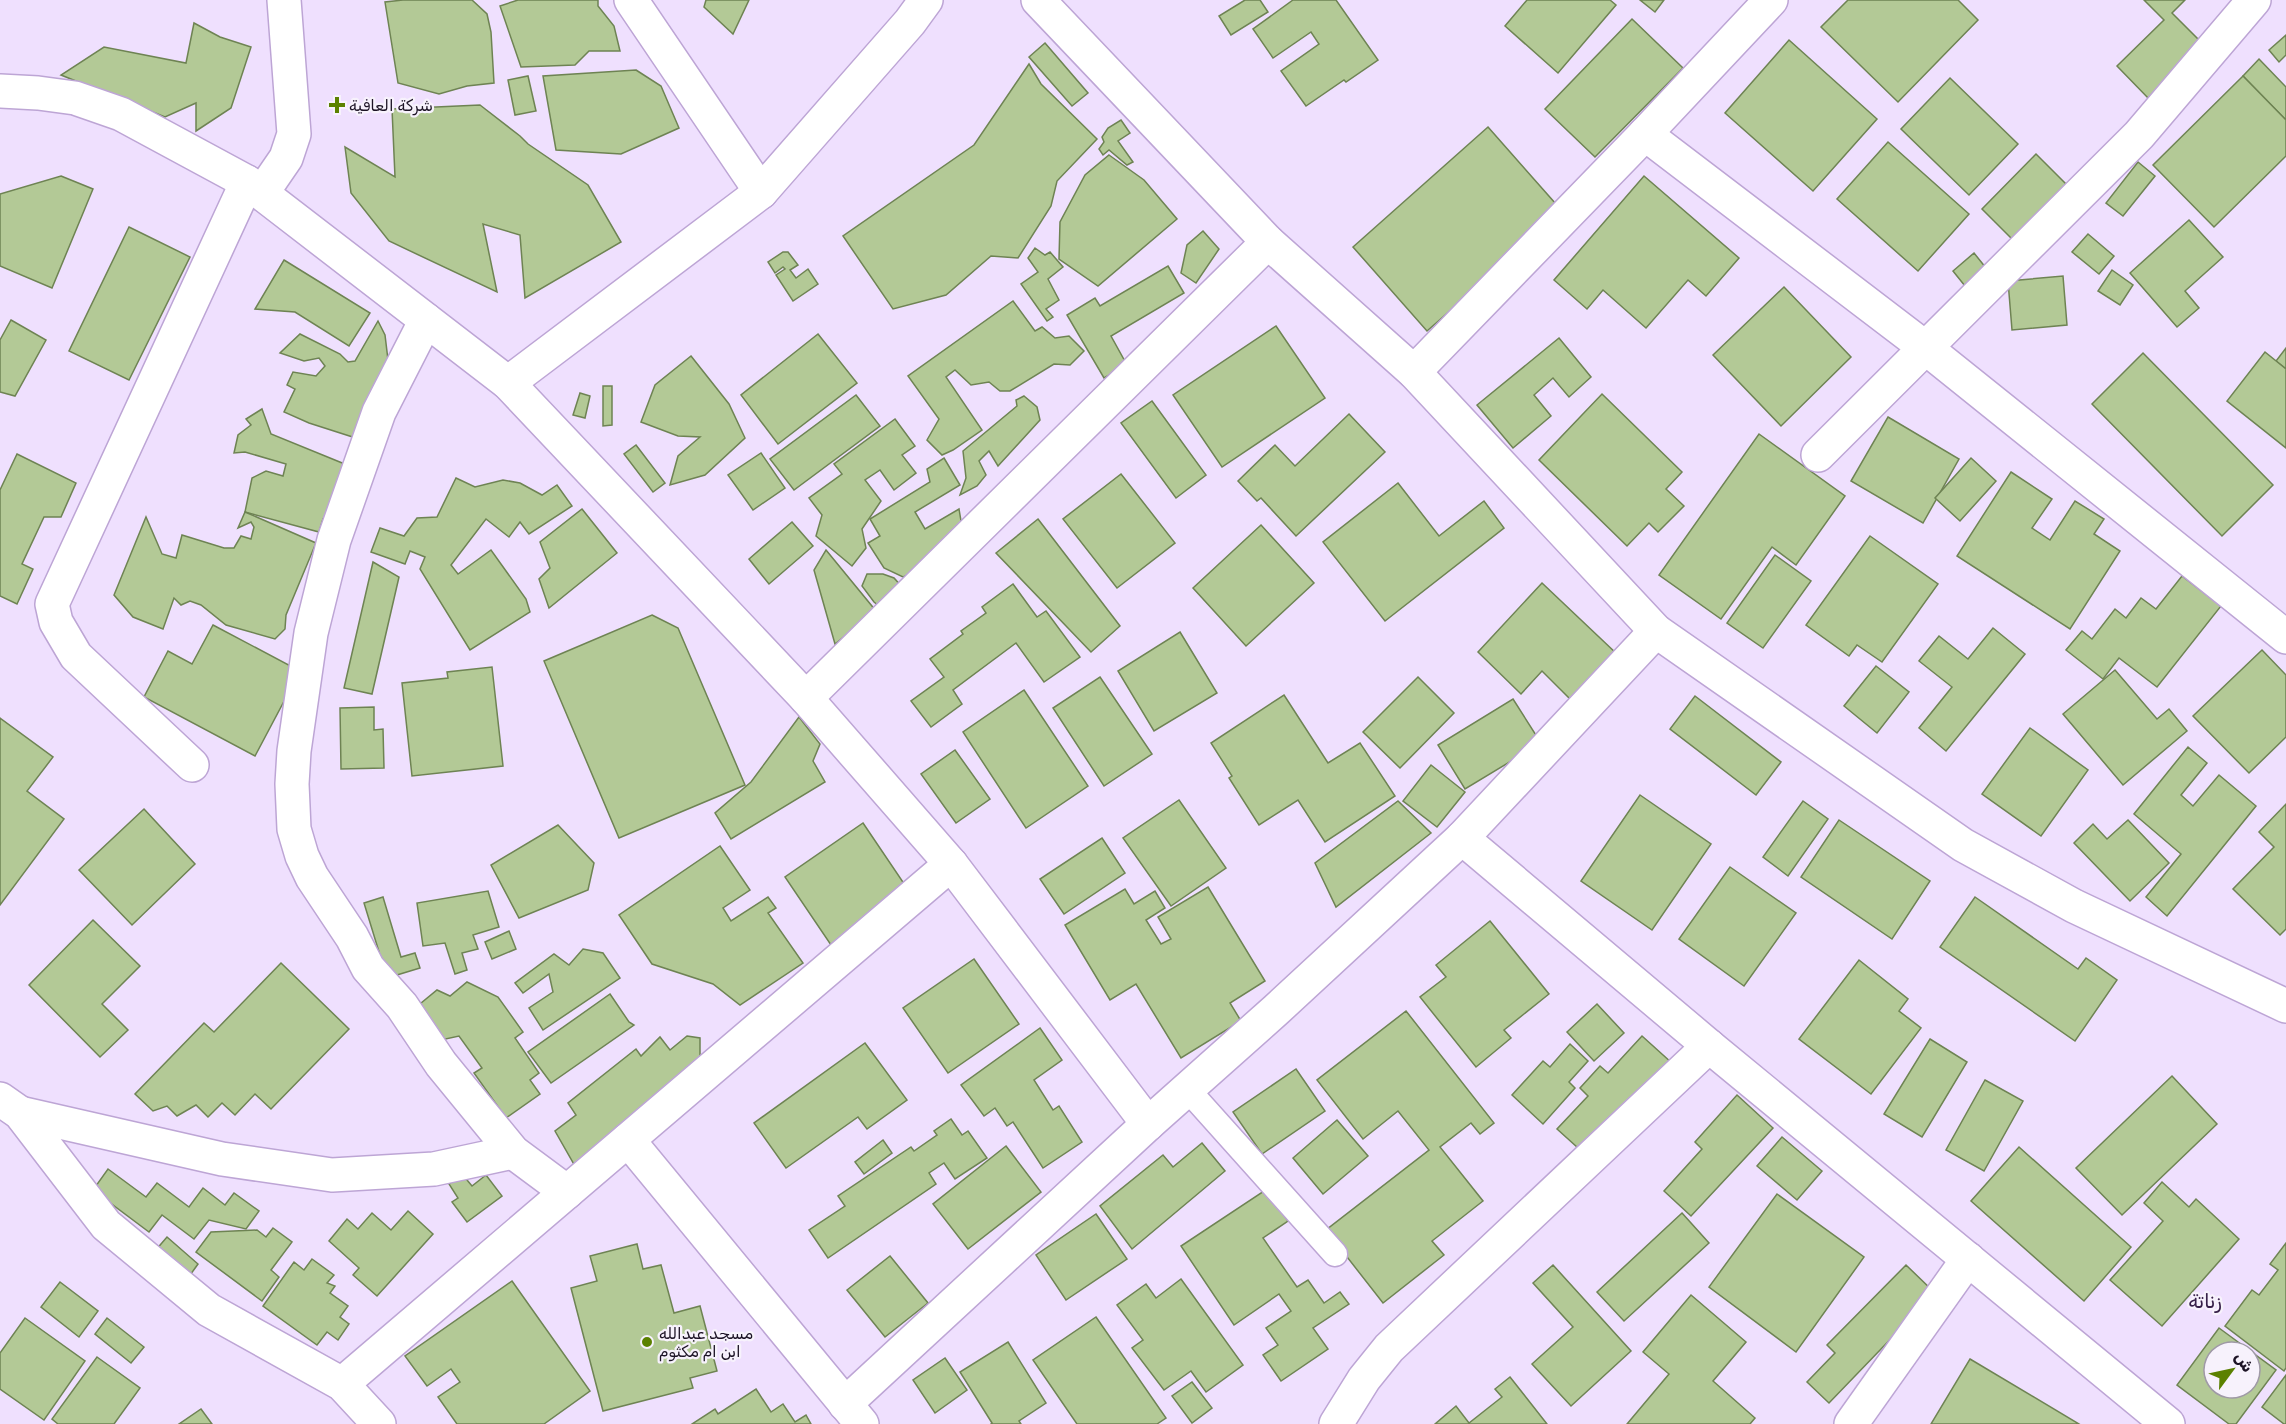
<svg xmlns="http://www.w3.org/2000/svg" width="2286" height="1424" viewBox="0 0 2286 1424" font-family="Rubik,Cairo,sans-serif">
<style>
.building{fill:#b3c996;stroke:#6e8353;stroke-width:1.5;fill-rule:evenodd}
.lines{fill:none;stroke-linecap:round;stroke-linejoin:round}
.lane-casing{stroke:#bda5d5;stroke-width:27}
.street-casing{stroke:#bda5d5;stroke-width:36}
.lane{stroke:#fff;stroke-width:24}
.street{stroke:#fff;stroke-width:33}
.poi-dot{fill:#5b8100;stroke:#f7f2fc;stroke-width:2}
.labels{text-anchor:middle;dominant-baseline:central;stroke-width:4.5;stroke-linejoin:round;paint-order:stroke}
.poi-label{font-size:16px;fill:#1c1325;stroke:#f7f2fc;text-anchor:start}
.quarter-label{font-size:20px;fill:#372149;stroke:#f7f2fc}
</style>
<rect width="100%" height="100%" fill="#efe0fe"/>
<g class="building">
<polygon points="403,0 472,0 487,14 491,32 494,83 467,86 439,94 398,83 385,2"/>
<polygon points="518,0 598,0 598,6 614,26 620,51 589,51 575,65 521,67 500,6"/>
<polygon points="706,0 749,0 733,34 704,7"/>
<polygon points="1245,0 1260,0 1268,12 1231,35 1219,16"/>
<polygon points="1293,0 1336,0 1378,60 1346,82 1344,80 1306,106 1281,71 1319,44 1311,32 1273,58 1253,29"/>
<polygon points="1527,0 1610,0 1616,5 1558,73 1505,26"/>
<polygon points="1640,0 1664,0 1655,12"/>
<polygon points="1848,0 1958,0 1978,20 1898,102 1821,27"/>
<polygon points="2144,0 2185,0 2172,13 2204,45 2149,99 2117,66 2164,20"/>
<polygon points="1632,19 1683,68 1595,157 1545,109"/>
<polygon points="194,23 220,37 251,47 231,108 196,131 196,103 165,117 61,75 104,47 186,63"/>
<polygon points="2286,35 2286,55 2279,62 2269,50"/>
<polygon points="1789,40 1877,119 1813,191 1725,113"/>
<polygon points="1045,43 1088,93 1072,106 1029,57"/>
<polygon points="2259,59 2286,87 2286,120 2243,76"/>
<polygon points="1029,64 1041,84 1097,139 1057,181 1051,206 1018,258 991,256 946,295 893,309 843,236 974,145"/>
<polygon points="636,70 661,86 679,128 621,154 556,150 543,76"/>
<polygon points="528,76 536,111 515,115 508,80"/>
<polygon points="2243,76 2286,120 2286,156 2214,227 2153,165"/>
<polygon points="1950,78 2018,144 1969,195 1901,129"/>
<polygon points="480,105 520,136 528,144 588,185 621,242 525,298 520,235 483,224 497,292 389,241 351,193 345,147 395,177 392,109"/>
<polygon points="1121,120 1130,133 1118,141 1133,162 1127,165 1109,150 1103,155 1099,149 1104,142 1102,137 1108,128"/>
<polygon points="1488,127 1563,212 1427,331 1353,247"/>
<polygon points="1888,142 1969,214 1918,271 1837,199"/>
<polygon points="2036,154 2068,186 2014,241 1982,209"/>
<polygon points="1109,155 1144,180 1177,219 1098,286 1059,259 1060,222 1085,175"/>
<polygon points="2138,162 2155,176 2123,216 2106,203"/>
<polygon points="61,176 93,189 52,288 0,266 0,194"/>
<polygon points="1644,176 1739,258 1706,296 1688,280 1646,328 1603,290 1587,309 1554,280"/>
<polygon points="2189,220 2223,257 2185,291 2199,308 2177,327 2130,273"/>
<polygon points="129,227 190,257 129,380 69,351"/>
<polygon points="1203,231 1219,249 1196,283 1181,273 1187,245"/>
<polygon points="2088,234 2114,256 2099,274 2072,252"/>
<polygon points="1035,248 1045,255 1050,252 1063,267 1048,279 1059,300 1046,309 1053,317 1047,321 1021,284 1038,272 1028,258"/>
<polygon points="783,252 788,252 798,265 790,270 796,278 808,269 818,284 793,301 776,275 785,269 783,267 775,273 768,262"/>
<polygon points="1974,253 1990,273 1969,291 1953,271"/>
<polygon points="284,260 370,313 349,346 295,312 255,309"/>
<polygon points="1168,266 1184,293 1111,336 1127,365 1104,378 1067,315 1095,298 1100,306"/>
<polygon points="2112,270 2133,285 2120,305 2098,291"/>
<polygon points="2063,276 2067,325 2012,330 2008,281"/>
<polygon points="1784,287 1851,357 1781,426 1713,355"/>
<polygon points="1013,301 1035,331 1042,327 1055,338 1069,336 1084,351 1070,365 1054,364 1010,391 1000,391 989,382 971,385 955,370 946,377 982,430 953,450 942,455 927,440 939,419 908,376"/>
<polygon points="11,320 46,340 15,396 0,392 0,340"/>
<polygon points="378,321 385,335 388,360 362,440 309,423 284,412 295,389 287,385 293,372 316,376 325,366 319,358 304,361 280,353 300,334 340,354 348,362 355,361"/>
<polygon points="1276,326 1325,398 1222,467 1173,395"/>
<polygon points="818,334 857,383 778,444 741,395"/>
<polygon points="1559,338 1591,377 1569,397 1553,378 1534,395 1551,416 1513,448 1477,405"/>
<polygon points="2286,348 2286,369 2276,361"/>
<polygon points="2265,352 2286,369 2286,448 2227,401"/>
<polygon points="2143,353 2273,485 2222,536 2092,404"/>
<polygon points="691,356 729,404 745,438 705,475 670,485 678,456 700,437 678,436 641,422 655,385"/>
<polygon points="603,386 612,386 612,425 603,426"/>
<polygon points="580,393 590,396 585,418 573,415"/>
<polygon points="1602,394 1682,472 1666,489 1684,506 1658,532 1649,523 1627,546 1539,460"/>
<polygon points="856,395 880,426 794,490 770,459"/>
<polygon points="1024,396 1037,407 1040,420 998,466 989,451 979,461 986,475 977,486 960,495 966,478 963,451 1017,406 1016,400"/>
<polygon points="1152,401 1206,475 1176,498 1121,423"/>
<polygon points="262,409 271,434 352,467 336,506 323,519 319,532 245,512 252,478 266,471 283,476 286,464 245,452 234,453 238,435 251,425 246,419"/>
<polygon points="1349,414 1385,452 1296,536 1261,498 1257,501 1238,481 1275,445 1295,466"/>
<polygon points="1888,417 1959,459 1923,523 1851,481"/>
<polygon points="895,419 915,446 902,455 916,473 894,490 880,470 865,480 881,501 862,529 866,548 852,566 816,536 822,515 809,498 842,474 834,464"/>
<polygon points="1759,434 1845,496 1796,565 1772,547 1721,619 1659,575"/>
<polygon points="636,445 665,483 653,492 624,454"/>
<polygon points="761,453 785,488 753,510 728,475"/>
<polygon points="17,454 76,483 61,517 44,517 22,564 33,569 17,604 0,596 0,490"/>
<polygon points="944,458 960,485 915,512 925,529 959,509 963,533 926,568 903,577 884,568 868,543 880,536 870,519 930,482 927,469"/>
<polygon points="1971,458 1996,481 1960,521 1935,498"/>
<polygon points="2011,472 2052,499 2032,528 2050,540 2075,501 2104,519 2094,534 2120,551 2070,629 1957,556"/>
<polygon points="1121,474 1175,543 1117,588 1063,519"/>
<polygon points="456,478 475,487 503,480 520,483 542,495 557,485 572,506 529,534 520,522 509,537 486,519 451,565 458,574 491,550 526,599 530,612 470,650 420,569 425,557 410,551 405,564 371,552 380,528 404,536 417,518 437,517"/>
<polygon points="1398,483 1439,536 1484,501 1504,528 1385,621 1323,542"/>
<polygon points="582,509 617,553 549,608 539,579 550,568 540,542"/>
<polygon points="245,512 316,543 286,615 285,629 275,639 226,625 201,605 190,601 181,605 174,598 163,629 133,617 114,595 146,517 162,554 176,558 182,535 224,548 234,548 241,536 251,539 254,527 251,522 238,528"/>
<polygon points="1038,519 1120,626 1091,652 996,553"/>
<polygon points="792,522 813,546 769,584 749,559"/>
<polygon points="1261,525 1314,583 1246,646 1193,588"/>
<polygon points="1870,536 1938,584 1882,662 1857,645 1849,656 1806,625"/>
<polygon points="826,550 876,611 835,644 814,570"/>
<polygon points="1775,555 1811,581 1763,648 1727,623"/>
<polygon points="373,562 399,577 372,694 344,688"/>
<polygon points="867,574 883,574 894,578 904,589 884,610 874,602 862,586"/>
<polygon points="2182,576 2221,606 2157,687 2119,658 2103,679 2066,650 2082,631 2092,639 2115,609 2126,618 2141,598 2156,609"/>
<polygon points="1542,583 1618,655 1573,702 1542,671 1521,694 1478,652"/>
<polygon points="1013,584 1037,617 1046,611 1080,657 1044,682 1016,643 953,690 962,704 931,727 911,701 944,677 930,659 963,634 961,631 986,613 982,607"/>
<polygon points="652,615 678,628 745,785 619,838 544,661"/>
<polygon points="213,625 300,671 255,756 144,697 168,651 192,664"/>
<polygon points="1993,628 2025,654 1946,751 1919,728 1952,687 1919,661 1939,636 1968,659"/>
<polygon points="1180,632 1217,693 1154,731 1118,671"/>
<polygon points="2262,650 2286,675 2286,737 2249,773 2193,716"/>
<polygon points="1876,666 1909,692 1877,733 1844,706"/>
<polygon points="492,667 503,766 412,776 402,683 448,678 447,672"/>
<polygon points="2115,670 2157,719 2169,709 2187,731 2123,785 2063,714"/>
<polygon points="1100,677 1152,754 1104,786 1053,708"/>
<polygon points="1418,677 1454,713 1400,768 1363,732"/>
<polygon points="1024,690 1088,786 1026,828 963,732"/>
<polygon points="1284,695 1328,763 1360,743 1395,796 1325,842 1298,800 1259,825 1229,778 1232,776 1211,743"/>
<polygon points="1695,696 1781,762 1756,795 1670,729"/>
<polygon points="1513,699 1541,743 1465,789 1438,745"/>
<polygon points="374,707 374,730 383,729 384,768 341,769 340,708"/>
<polygon points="799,717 820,744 813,761 825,782 731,839 715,813 751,782"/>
<polygon points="0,718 53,757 27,791 64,819 0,905"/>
<polygon points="2030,728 2088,770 2041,836 1982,794"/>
<polygon points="2188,747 2207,763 2181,795 2193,806 2219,775 2256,806 2167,916 2146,897 2181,854 2134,814"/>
<polygon points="955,750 990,799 956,823 921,774"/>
<polygon points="1431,765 1465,792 1437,827 1403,801"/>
<polygon points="1640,795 1711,844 1652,930 1581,881"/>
<polygon points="1179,800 1226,868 1171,906 1123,838"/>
<polygon points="1398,801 1431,833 1336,907 1315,863"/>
<polygon points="1803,801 1828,819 1788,876 1763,857"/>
<polygon points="2286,804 2286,929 2280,935 2233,889 2274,847 2259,832"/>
<polygon points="144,809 195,864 132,925 79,870"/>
<polygon points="1839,820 1930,881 1892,939 1801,877"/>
<polygon points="2128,820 2169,863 2130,901 2074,843 2093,824 2107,839"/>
<polygon points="863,823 909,891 831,945 785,877"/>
<polygon points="558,825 594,863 588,890 519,918 491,865"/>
<polygon points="1102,838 1125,873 1064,914 1040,879"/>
<polygon points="720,846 750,890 723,908 731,921 768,897 776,908 768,913 803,963 740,1005 713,984 652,964 619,915"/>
<polygon points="1730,867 1796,913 1744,986 1679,939"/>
<polygon points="1208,887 1265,981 1230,1003 1241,1021 1181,1058 1136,984 1110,1000 1065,925 1125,889 1134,904 1155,891 1165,908 1146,920 1161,944 1171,939 1158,917"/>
<polygon points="488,891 499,927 473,935 478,949 462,953 467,970 455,974 445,943 423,946 417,903"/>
<polygon points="383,897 401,957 415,953 420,968 387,978 364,903"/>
<polygon points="1975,897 2078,969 2086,958 2117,980 2075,1041 1940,947"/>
<polygon points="93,920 140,966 102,1004 128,1030 100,1057 29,985"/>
<polygon points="1490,921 1549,994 1504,1030 1511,1038 1476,1067 1420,997 1446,977 1436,965"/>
<polygon points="509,931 516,949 492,959 485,942"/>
<polygon points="583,949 603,953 620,978 543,1030 529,1008 553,992 549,974 523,993 515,983 554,954 569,965"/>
<polygon points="974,959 1019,1024 948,1073 903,1008"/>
<polygon points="1859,960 1908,999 1899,1011 1921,1028 1871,1094 1799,1039"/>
<polygon points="281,963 349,1029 271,1109 255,1094 235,1115 222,1103 208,1117 196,1105 177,1116 167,1106 153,1111 135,1094 204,1023 214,1032"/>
<polygon points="467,982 498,997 523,1032 515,1038 539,1073 530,1080 540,1094 506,1118 474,1073 482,1068 459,1036 441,1040 415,1008 437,990 450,996"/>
<polygon points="610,994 629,1022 634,1025 551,1083 528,1052"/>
<polygon points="1597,1004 1624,1033 1594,1061 1567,1032"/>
<polygon points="1406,1011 1494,1123 1480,1134 1471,1123 1440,1147 1483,1201 1432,1241 1444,1255 1383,1303 1326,1230 1429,1150 1398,1111 1363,1139 1317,1080"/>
<polygon points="1040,1028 1062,1060 1034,1080 1053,1110 1059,1106 1082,1142 1043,1168 1013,1122 1007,1126 995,1108 984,1116 961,1085"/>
<polygon points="687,1036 700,1038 700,1059 575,1166 555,1131 576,1115 568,1103 636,1049 641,1056 660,1037 670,1050"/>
<polygon points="1642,1036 1673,1064 1588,1157 1557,1129 1588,1096 1580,1088 1600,1066 1608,1073"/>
<polygon points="1930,1039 1967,1062 1922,1137 1884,1114"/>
<polygon points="865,1043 907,1100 867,1129 858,1117 786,1168 754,1123"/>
<polygon points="1570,1044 1588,1061 1569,1082 1575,1088 1543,1124 1512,1095 1543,1061 1550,1067"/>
<polygon points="1296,1069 1325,1111 1262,1154 1233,1112"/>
<polygon points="2172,1076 2217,1124 2122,1215 2076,1168"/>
<polygon points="1985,1080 2023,1101 1984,1171 1946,1150"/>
<polygon points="1737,1095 1773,1128 1691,1216 1664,1191 1702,1149 1695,1142"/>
<polygon points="951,1119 962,1135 968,1131 987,1158 955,1179 944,1163 929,1173 936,1184 828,1258 809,1230 845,1206 838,1196 911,1147 914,1151 937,1135 934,1131"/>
<polygon points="1337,1120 1368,1156 1323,1194 1293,1158"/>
<polygon points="1782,1137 1822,1171 1797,1200 1757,1166"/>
<polygon points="883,1140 892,1153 864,1174 855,1162"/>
<polygon points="1202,1143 1225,1171 1132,1249 1100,1206 1163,1155 1173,1167"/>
<polygon points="1006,1146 1041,1192 968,1249 933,1204"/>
<polygon points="2019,1147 2131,1247 2084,1301 1971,1201"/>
<polygon points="108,1169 146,1197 157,1183 189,1207 203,1188 225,1205 234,1193 259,1211 246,1229 209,1220 194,1239 162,1215 149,1232 93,1190"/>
<polygon points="462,1174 472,1186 486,1175 502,1196 467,1222 452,1202 458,1198 449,1184"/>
<polygon points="2162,1182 2189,1207 2196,1199 2239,1239 2162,1326 2110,1280 2163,1221 2144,1203"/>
<polygon points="1267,1189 1288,1221 1263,1238 1297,1287 1308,1280 1324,1303 1340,1292 1349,1304 1313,1328 1328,1349 1281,1381 1263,1355 1278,1345 1266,1328 1291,1311 1279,1294 1234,1325 1181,1246"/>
<polygon points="1777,1194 1864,1257 1796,1352 1709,1287"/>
<polygon points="408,1211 433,1234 377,1296 353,1275 359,1268 329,1241 347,1219 358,1229 372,1213 391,1230"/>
<polygon points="1682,1213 1709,1243 1624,1321 1597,1292"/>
<polygon points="1096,1214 1127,1259 1066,1300 1036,1255"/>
<polygon points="273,1228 292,1242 271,1270 279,1277 262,1301 196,1252 211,1232 257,1230 266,1237"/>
<polygon points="167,1237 198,1264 188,1278 155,1251"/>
<polygon points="2286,1243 2286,1368 2284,1371 2225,1326 2252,1290 2259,1295 2278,1270 2270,1264"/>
<polygon points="637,1244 643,1269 661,1265 674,1313 700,1306 717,1371 690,1378 693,1388 603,1411 571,1288 597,1281 590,1256"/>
<polygon points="890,1256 928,1303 885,1337 847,1290"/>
<polygon points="312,1259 334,1275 327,1283 335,1286 330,1293 348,1306 340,1317 349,1324 338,1340 327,1332 317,1345 263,1306 294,1262 304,1270"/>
<polygon points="1553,1265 1631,1351 1571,1406 1532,1364 1573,1327 1533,1283"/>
<polygon points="1906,1265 1935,1293 1829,1403 1807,1382 1835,1353 1827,1345"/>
<polygon points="1181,1279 1243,1365 1206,1392 1191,1371 1164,1390 1132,1348 1143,1340 1117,1305 1146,1284 1156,1298"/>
<polygon points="512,1281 590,1391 544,1424 457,1424 438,1397 460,1382 451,1369 427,1386 405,1356"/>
<polygon points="60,1282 98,1311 79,1337 41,1307"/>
<polygon points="1691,1295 1746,1342 1713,1381 1755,1418 1750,1424 1627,1424 1669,1374 1643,1352"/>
<polygon points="1096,1317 1166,1418 1157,1424 1077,1424 1033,1360"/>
<polygon points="25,1318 85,1361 44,1420 0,1389 0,1353"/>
<polygon points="107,1318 144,1347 131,1363 95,1334"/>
<path d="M2219 1328 2276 1370 2236 1424H2229L2177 1385ZM2214 1352H2250V1388H2214Z"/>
<polygon points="1008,1342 1046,1403 1019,1421 1021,1424 991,1424 992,1423 960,1372"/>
<polygon points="97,1357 140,1388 114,1424 58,1424 52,1419"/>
<polygon points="945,1358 967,1390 935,1413 913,1380"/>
<polygon points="1970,1359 2079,1424 1931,1424"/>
<polygon points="2286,1375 2286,1424 2284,1424 2262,1407"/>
<polygon points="1510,1377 1547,1424 1435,1424 1456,1406 1469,1423 1502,1397 1495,1389"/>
<polygon points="1192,1382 1212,1408 1192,1423 1172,1396"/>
<polygon points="756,1389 771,1412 783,1404 795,1422 806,1415 811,1424 692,1424 715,1409 718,1414"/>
<polygon points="201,1409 212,1424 179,1424"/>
</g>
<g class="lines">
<defs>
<polyline id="lane" points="1188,1090 1335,1254"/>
<g id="street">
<polyline points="631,0 761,192"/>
<polyline points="1038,0 1268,242 1414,372 1656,631 1963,845 2074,906 2286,1006"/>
<polyline points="0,91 38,93 75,98 121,114 247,182 508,383 806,698 951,864 1148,1124"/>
<polyline points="1645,134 1927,349 2286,637"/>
<polyline points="262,193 286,158 294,134 284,0"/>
<polyline points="426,320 379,412 334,540 311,633 294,751 292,784 294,829 302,856 312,877 352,937 368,968 402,1006 441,1064 513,1152 567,1192"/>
<polyline points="1414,372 1645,134 1771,0"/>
<polyline points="508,383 761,192 910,22 926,0"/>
<polyline points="1818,455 2139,135 2254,0"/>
<polyline points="806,698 1268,242"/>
<polyline points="192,765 76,656 56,622 52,604 247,182"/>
<polyline points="1462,838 1709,1046 2168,1424"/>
<polyline points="0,1099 20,1113 106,1225 209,1310 342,1384 379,1424"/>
<polyline points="20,1113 222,1159 332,1175 434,1169 513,1152"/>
<polyline points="628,1140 862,1424"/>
<polyline points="342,1384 951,864"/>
<polyline points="845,1404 1148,1124 1276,1010 1462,838 1656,631"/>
<polyline points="1336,1424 1364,1379 1389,1348 1709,1046"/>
<polyline points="1851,1424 1968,1259"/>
</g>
</defs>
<use href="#lane" class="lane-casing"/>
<use href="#street" class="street-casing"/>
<use href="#lane" class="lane"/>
<use href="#street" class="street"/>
</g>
<g class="poi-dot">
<path d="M334 96h6v6h6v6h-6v6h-6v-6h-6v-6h6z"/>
<circle cx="647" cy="1342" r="6"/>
</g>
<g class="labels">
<g class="poi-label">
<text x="349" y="105">شركة العافية</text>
<text x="659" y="1333">مسجد عبدالله<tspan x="659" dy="18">ابن ام مكثوم</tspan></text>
</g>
<g class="quarter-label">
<text x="2205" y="1301">زناتة</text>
</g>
</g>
<g transform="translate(2232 1370) rotate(57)"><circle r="28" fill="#f7f2fc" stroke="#9f99a6" stroke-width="1.5"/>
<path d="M0-4.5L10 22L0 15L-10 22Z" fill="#5b8100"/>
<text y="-9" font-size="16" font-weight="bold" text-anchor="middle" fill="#1c1325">ش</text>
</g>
</svg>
